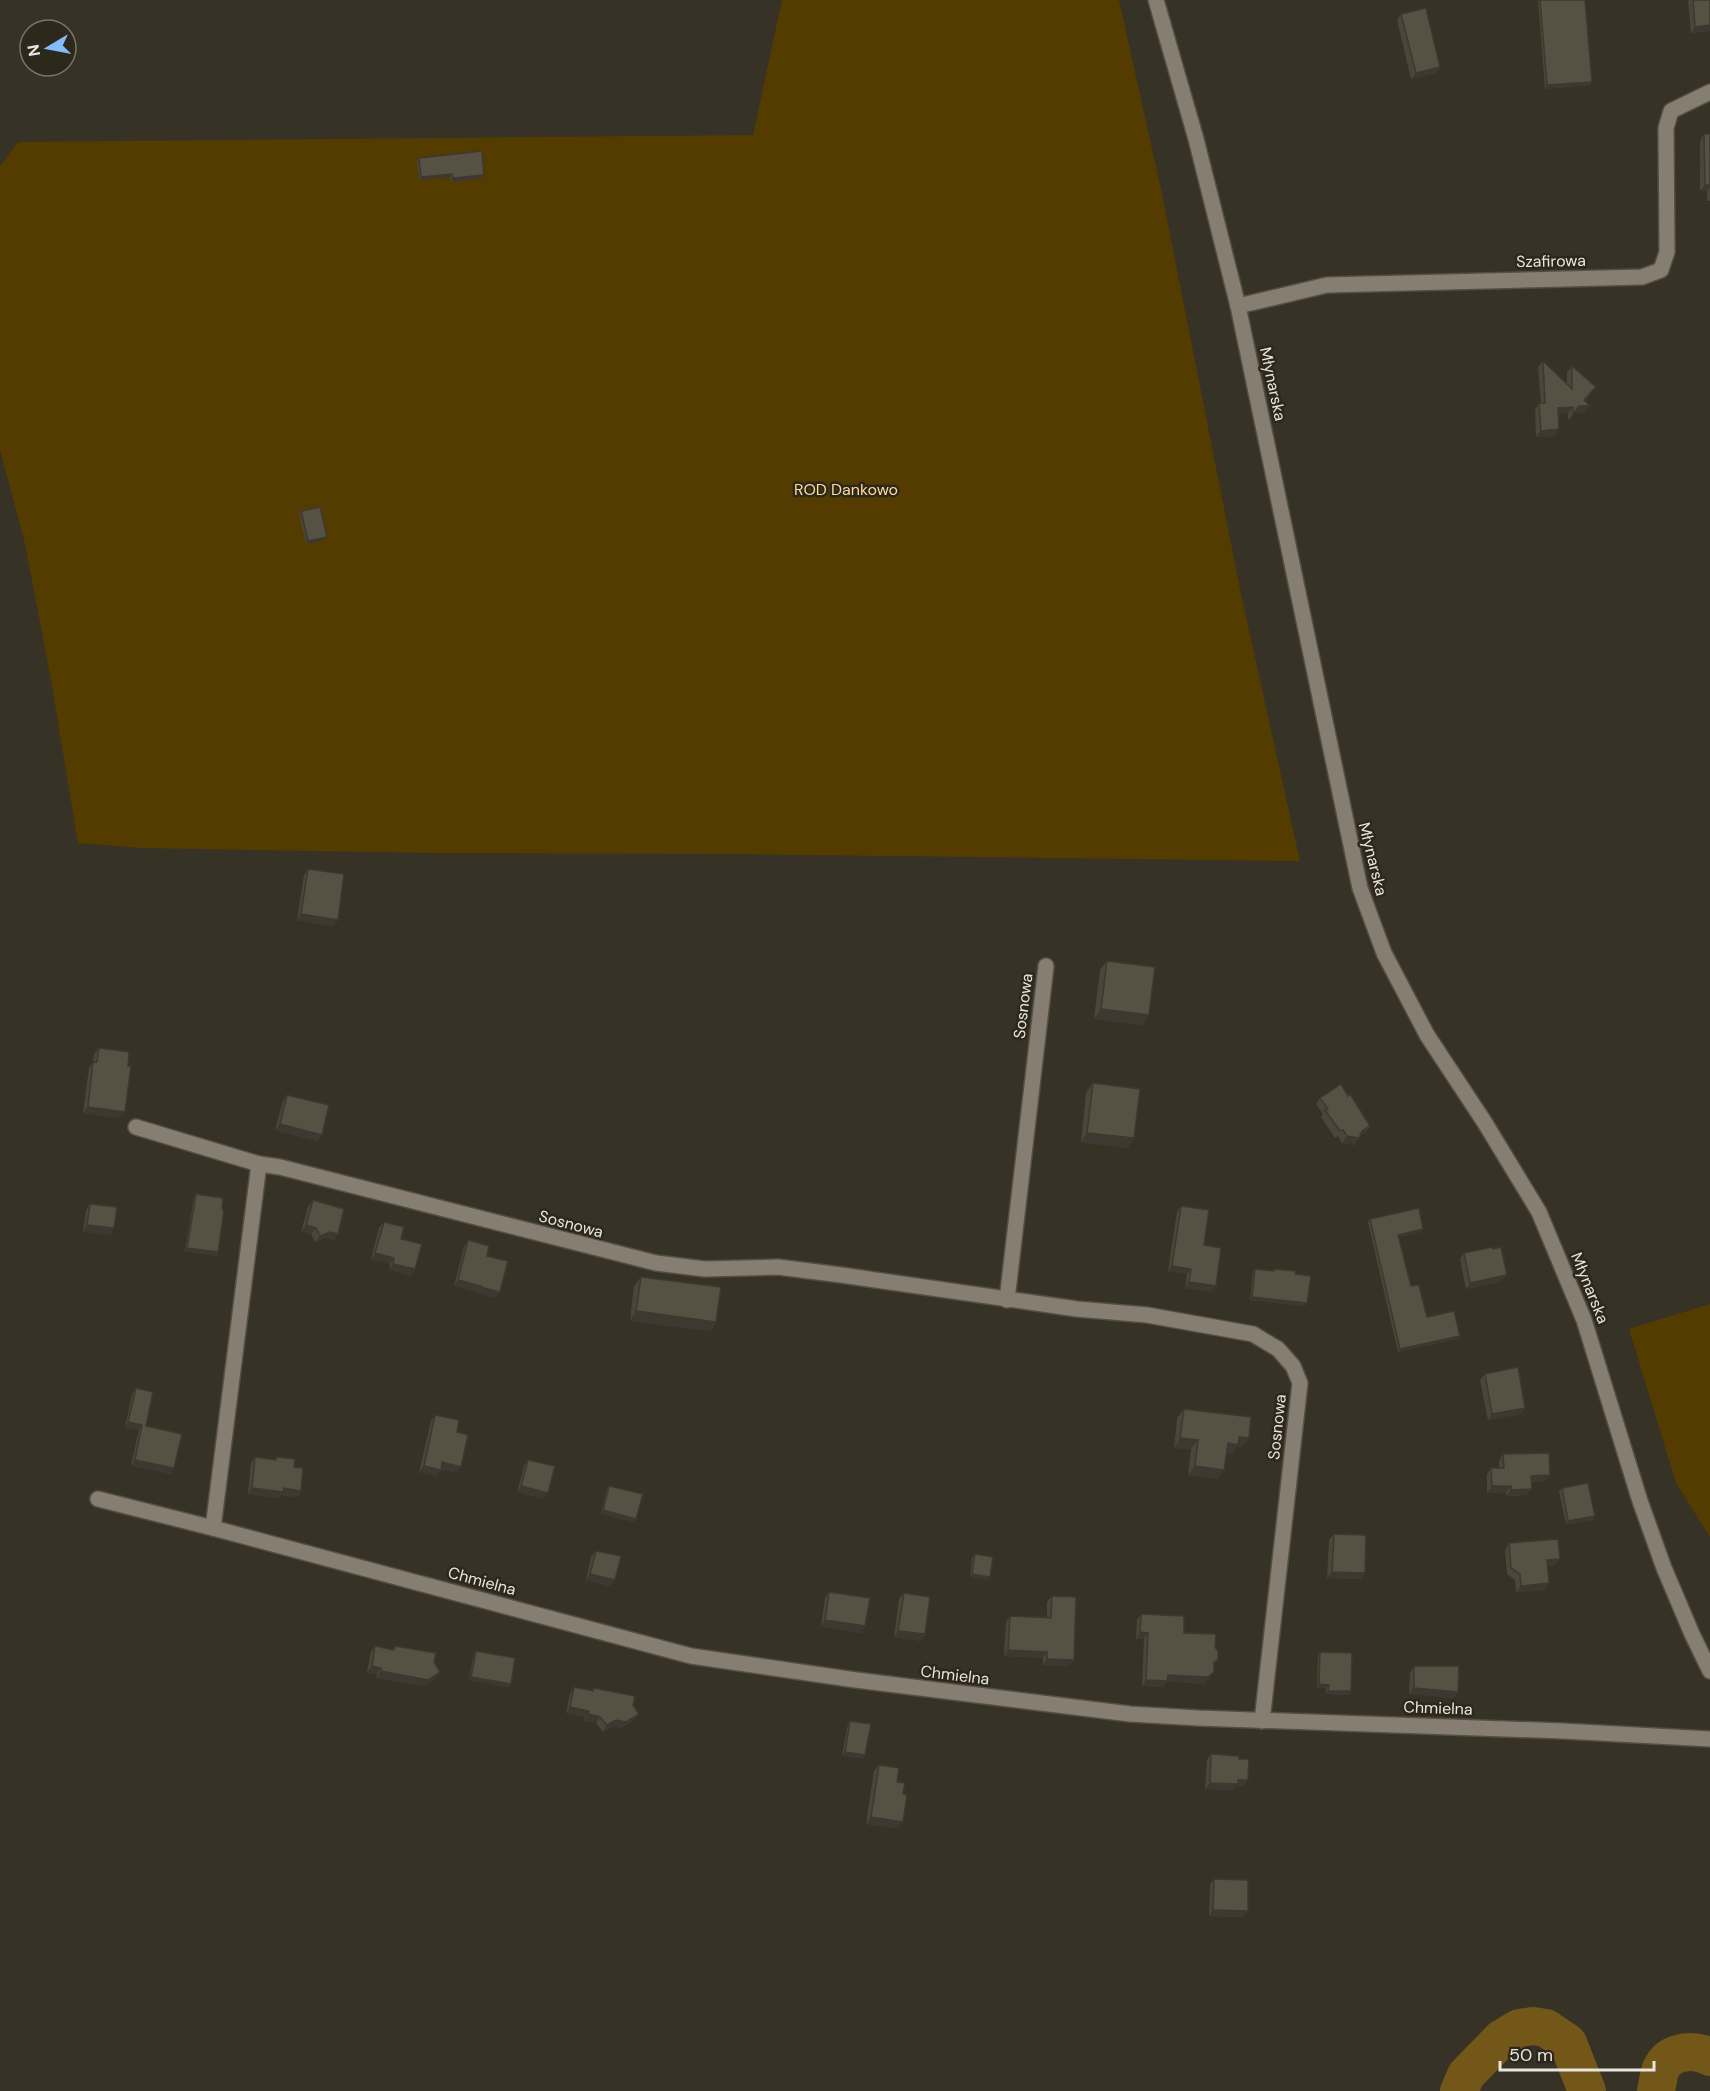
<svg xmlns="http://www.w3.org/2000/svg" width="1710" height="2091" viewBox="0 0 1710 2091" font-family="'DM Sans',sans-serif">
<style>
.green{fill:#543c00}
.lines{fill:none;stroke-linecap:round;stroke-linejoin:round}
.river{stroke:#725719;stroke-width:38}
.minor-casing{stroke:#544e45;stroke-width:18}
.minor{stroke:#857e71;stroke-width:15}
.wall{fill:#4b463a}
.shaded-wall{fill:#3d3930}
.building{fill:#575144;stroke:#3d3930;stroke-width:1.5}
.labels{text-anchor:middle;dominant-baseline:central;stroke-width:5;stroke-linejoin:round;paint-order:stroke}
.street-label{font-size:16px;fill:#e9e5de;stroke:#2d281c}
.park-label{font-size:16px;fill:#fedc9a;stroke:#2d281c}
</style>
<rect width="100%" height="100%" fill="#373226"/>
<g class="green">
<polygon points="782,0 1119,0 1162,194 1241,594 1300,861 720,854 434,853 142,848 78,843 51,680 25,544 0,450 0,166 18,142 753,135"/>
<polygon points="1710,1304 1710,1537 1676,1483 1629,1329"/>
</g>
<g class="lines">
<g class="river">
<polyline points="1459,2091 1466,2075 1501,2039 1519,2028 1533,2026 1546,2028 1568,2043 1587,2091"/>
<path d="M1656 2091C1658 2084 1658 2073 1662 2067 1671 2050 1695 2049 1710 2057"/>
</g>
<defs>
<g id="minor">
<polyline points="1156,0 1196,139 1238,306 1360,888 1384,953 1427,1035 1485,1123 1539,1212 1584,1320 1640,1501 1664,1568 1692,1634 1710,1671"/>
<polyline points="1238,306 1327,285 1642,277 1661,270 1667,252 1666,128 1671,111 1710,92"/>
<polyline points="136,1127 259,1164 280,1167 656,1263 705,1269 778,1267 841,1275 1077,1309 1147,1315 1253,1334 1278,1349 1293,1366 1300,1383 1262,1721"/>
<polyline points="259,1164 213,1528 691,1656 856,1680 1130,1714 1198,1718 1563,1731 1710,1739"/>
<polyline points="1007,1300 1046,966"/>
<polyline points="98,1499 213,1528"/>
</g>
</defs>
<use href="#minor" class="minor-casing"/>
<use href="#minor" class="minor"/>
</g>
<g class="wall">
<polygon points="1538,0 1585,0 1590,85 1545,89"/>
<polygon points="1689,0 1710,0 1710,31 1691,33 1688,1"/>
<polygon points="1401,14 1440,67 1436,73 1411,79 1397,20"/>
<polygon points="1704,134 1710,134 1710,201 1707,201 1707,191 1700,191 1700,141"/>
<polygon points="419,158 482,178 451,182 450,177 419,180 417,161"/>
<polygon points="1543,361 1567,384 1567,373 1572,366 1591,393 1585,401 1585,412 1575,413 1568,420 1568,413 1558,414 1559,429 1555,436 1536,437 1535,410 1539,403 1541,403 1538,367"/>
<polygon points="301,511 324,540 306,544 299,514"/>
<polygon points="308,869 338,920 333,926 297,920 304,875"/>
<polygon points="1107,961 1149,1015 1143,1025 1094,1019 1100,970"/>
<polygon points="99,1048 120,1118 83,1113 89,1068 93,1062 94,1054"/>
<polygon points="1093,1083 1128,1148 1081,1142 1086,1093"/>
<polygon points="287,1095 322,1135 317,1141 275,1130 283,1101"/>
<polygon points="1348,1096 1370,1126 1366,1132 1360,1135 1355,1145 1342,1143 1338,1136 1335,1138 1321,1117 1323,1114 1316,1104 1320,1098"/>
<polygon points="196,1194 218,1252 216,1256 185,1251 194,1197"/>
<polygon points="313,1200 338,1234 334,1240 325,1238 315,1242 311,1234 301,1232 308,1207"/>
<polygon points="90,1204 114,1228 110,1235 83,1232 86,1210"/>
<polygon points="1181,1206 1204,1245 1212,1292 1185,1288 1187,1274 1168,1271 1177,1212"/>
<polygon points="1370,1219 1421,1232 1399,1237 1411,1286 1427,1317 1460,1336 1457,1339 1398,1352 1368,1222"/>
<polygon points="384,1222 401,1239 415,1269 411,1276 389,1270 390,1264 371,1259 379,1228"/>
<polygon points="468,1240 487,1256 495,1298 476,1293 477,1292 454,1286 464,1247"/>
<polygon points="1464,1253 1502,1281 1466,1289 1460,1259"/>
<polygon points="1255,1269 1272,1271 1274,1269 1295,1274 1305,1306 1250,1300 1253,1272"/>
<polygon points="641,1277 716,1322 710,1331 630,1321 634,1286"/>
<polygon points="1485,1374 1525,1408 1521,1414 1488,1420 1480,1380"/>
<polygon points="136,1388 146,1426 171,1474 131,1465 139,1430 125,1427 132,1394"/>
<polygon points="1184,1409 1249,1438 1242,1447 1237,1446 1232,1454 1226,1453 1224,1470 1218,1479 1188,1475 1191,1449 1174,1448 1177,1418"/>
<polygon points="435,1415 457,1432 457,1473 441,1469 436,1476 419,1472 431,1421"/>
<polygon points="1503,1454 1550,1475 1545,1481 1531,1482 1527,1495 1506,1496 1506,1492 1487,1493 1487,1474 1491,1468 1499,1468 1499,1461"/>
<polygon points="255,1457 275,1460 277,1457 294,1467 301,1491 297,1497 281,1495 279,1498 248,1494 251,1463"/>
<polygon points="528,1460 543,1499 517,1492 524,1466"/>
<polygon points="609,1486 634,1522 601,1514 607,1489"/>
<polygon points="1562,1488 1593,1520 1566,1524 1559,1491"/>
<polygon points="1334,1534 1365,1573 1361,1579 1327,1578 1329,1540"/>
<polygon points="1509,1543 1555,1565 1548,1566 1545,1590 1516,1592 1515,1580 1507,1574 1505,1550"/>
<polygon points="596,1551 610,1586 586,1580 591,1557"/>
<polygon points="975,1554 988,1580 970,1577 972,1558"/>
<polygon points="829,1592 865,1626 861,1633 821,1626 825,1598"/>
<polygon points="904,1593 925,1634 921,1641 894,1637 899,1599"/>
<polygon points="1052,1596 1069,1666 1043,1665 1043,1658 1004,1656 1006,1622 1010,1616 1047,1617 1047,1602"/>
<polygon points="1141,1614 1215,1647 1218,1659 1214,1665 1209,1678 1203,1684 1167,1681 1163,1687 1142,1686 1144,1639 1136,1639 1137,1620"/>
<polygon points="375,1646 393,1649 395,1646 434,1662 440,1672 436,1678 424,1686 376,1678 377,1674 367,1672 371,1652"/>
<polygon points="476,1651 511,1684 509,1687 469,1680 474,1654"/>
<polygon points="1320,1652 1349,1695 1326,1694 1326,1688 1317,1688 1318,1655"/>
<polygon points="1414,1666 1458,1692 1454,1698 1409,1694 1410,1673"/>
<polygon points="574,1687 591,1691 594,1688 633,1705 634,1720 621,1728 612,1726 603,1732 596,1723 584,1721 585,1717 566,1713 570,1694"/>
<polygon points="850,1721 863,1759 842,1755 848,1724"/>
<polygon points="1211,1754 1244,1786 1236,1786 1233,1790 1205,1789 1207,1760"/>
<polygon points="879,1765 897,1782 898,1828 866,1824 874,1771"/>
<polygon points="1214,1879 1243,1917 1209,1916 1210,1885"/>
</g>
<g class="shaded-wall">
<polygon points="1710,25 1710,31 1691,33 1695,27"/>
<polygon points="1440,67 1436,73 1411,79 1416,73"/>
<polygon points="1592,82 1590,85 1545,89 1547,85"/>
<polygon points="452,174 450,177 419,180 421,177"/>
<polygon points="484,175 482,178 451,182 453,178"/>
<polygon points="1705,185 1710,185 1710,187 1707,191 1700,191"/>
<polygon points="1596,387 1580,406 1590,406 1585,412 1575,413 1568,420"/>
<polygon points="1573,407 1568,413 1554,414 1558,408"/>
<polygon points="1559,429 1555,436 1536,437 1541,431"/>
<polygon points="327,537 324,540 306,544 308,541"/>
<polygon points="301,914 338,920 333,926 297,920"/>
<polygon points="1101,1009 1149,1015 1143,1025 1094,1019"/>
<polygon points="88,1107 125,1112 120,1118 83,1113"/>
<polygon points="280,1124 322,1135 317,1141 275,1130"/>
<polygon points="1370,1126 1366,1132 1357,1137 1362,1131"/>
<polygon points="1087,1133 1134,1138 1128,1148 1081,1142"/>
<polygon points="1347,1136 1359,1138 1355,1145 1342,1143"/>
<polygon points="87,1225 114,1228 110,1235 83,1232"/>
<polygon points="306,1225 316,1228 311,1234 301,1232"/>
<polygon points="1423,1229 1421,1232 1396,1238 1398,1235"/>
<polygon points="330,1232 338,1234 334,1240 325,1238 315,1242 320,1236"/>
<polygon points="187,1248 218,1252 216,1256 185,1251"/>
<polygon points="375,1253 394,1258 390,1264 371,1259"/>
<polygon points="393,1264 415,1269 411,1276 389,1270"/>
<polygon points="1172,1266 1191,1269 1187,1274 1168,1271"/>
<polygon points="1507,1275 1502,1281 1466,1289 1470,1283"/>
<polygon points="458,1280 481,1286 477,1292 454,1286"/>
<polygon points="1189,1282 1216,1286 1212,1292 1185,1288"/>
<polygon points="481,1287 500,1292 495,1298 476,1293"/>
<polygon points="1252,1297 1307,1303 1305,1306 1250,1300"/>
<polygon points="636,1311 716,1322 710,1331 630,1321"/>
<polygon points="1460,1336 1457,1339 1398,1352 1400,1349"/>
<polygon points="1525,1408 1521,1414 1488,1420 1492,1414"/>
<polygon points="128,1422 142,1425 139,1430 125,1427"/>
<polygon points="1239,1437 1249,1438 1242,1447 1237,1446 1232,1454 1221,1453 1228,1443"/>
<polygon points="1180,1438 1198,1440 1191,1449 1174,1448"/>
<polygon points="135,1460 174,1468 171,1474 131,1465"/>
<polygon points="442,1462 461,1467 457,1473 438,1469"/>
<polygon points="424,1466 441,1470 436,1476 419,1472"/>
<polygon points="1195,1466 1224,1470 1218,1479 1188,1475"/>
<polygon points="1550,1475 1545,1481 1527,1482 1531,1476"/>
<polygon points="521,1486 548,1493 543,1499 517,1492"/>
<polygon points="1492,1486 1511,1486 1506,1492 1487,1493"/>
<polygon points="252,1488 284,1488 301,1491 297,1497 281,1495 279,1498 248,1494"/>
<polygon points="1532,1489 1527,1495 1506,1496 1511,1490"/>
<polygon points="603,1510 636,1519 634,1522 601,1514"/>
<polygon points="1595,1516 1593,1520 1566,1524 1568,1521"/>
<polygon points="1560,1559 1555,1565 1543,1566 1547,1560"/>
<polygon points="1332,1572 1365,1573 1361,1579 1327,1578"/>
<polygon points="590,1574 615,1580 610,1586 586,1580"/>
<polygon points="972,1574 990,1577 988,1580 970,1577"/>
<polygon points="1549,1583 1545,1590 1516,1592 1521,1586"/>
<polygon points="825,1620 865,1626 861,1633 821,1626"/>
<polygon points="898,1631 925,1634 921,1641 894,1637"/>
<polygon points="1140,1632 1148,1633 1144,1639 1136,1639"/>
<polygon points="1008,1650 1047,1652 1043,1658 1004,1656"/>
<polygon points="1047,1659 1074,1660 1069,1666 1043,1665"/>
<polygon points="372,1666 381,1668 377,1674 367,1672"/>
<polygon points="381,1671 440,1672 436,1678 424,1686 376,1678"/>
<polygon points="1214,1672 1209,1678 1203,1684 1167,1681 1163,1687 1142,1686 1146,1680 1168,1675"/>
<polygon points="471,1677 511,1684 509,1687 469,1680"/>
<polygon points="1319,1684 1329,1685 1326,1688 1317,1688"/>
<polygon points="1414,1688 1458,1692 1454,1698 1409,1694"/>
<polygon points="1328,1691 1351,1691 1349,1695 1326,1694"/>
<polygon points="570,1707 589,1711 585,1717 566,1713"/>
<polygon points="588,1714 600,1717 596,1723 584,1721"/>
<polygon points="639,1714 634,1720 621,1728 612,1726 603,1732 607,1725 616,1720"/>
<polygon points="845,1752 865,1755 863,1759 842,1755"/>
<polygon points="1238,1780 1248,1780 1244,1786 1236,1786 1233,1790 1205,1789 1210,1783"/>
<polygon points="871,1817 903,1822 898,1828 866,1824"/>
<polygon points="1213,1910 1248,1911 1243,1917 1209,1916"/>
</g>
<g class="building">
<polygon points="1540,0 1585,0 1592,82 1547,85"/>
<polygon points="1693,0 1710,0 1710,25 1695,27"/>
<polygon points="1426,8 1440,67 1416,73 1401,14"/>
<polygon points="1704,134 1710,134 1710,185 1705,185"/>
<polygon points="482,151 484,175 453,178 452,174 421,177 419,158"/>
<polygon points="1543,361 1572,389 1572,366 1596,387 1584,400 1590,406 1579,406 1573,414 1573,407 1558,408 1559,429 1541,431 1539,403 1545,403"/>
<polygon points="320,507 327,537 308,541 301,511"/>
<polygon points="308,869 344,874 338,920 301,914"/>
<polygon points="1107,961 1155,967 1149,1015 1101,1009"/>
<polygon points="99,1048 129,1052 128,1066 131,1066 125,1112 88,1107 93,1062 97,1062"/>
<polygon points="1093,1083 1140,1089 1134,1138 1087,1133"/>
<polygon points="1341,1084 1348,1096 1350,1094 1370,1126 1362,1131 1359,1138 1347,1136 1343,1130 1340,1131 1325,1110 1328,1109 1320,1098"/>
<polygon points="287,1095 329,1105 322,1135 280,1124"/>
<polygon points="196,1194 223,1198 222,1209 224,1210 218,1252 187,1248"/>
<polygon points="313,1200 344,1209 338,1234 330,1232 320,1236 316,1228 306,1225"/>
<polygon points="90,1204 117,1207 114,1228 87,1225"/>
<polygon points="1181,1206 1209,1210 1204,1245 1221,1248 1216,1286 1189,1282 1191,1269 1172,1266"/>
<polygon points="1419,1208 1423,1229 1398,1235 1411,1286 1419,1285 1427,1317 1454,1311 1460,1336 1400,1349 1370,1219"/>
<polygon points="384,1222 404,1227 401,1239 422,1244 415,1269 393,1264 394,1258 375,1253"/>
<polygon points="468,1240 489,1246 487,1256 508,1261 500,1292 481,1287 481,1286 458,1280"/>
<polygon points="1492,1247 1493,1249 1501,1247 1507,1275 1470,1283 1464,1253"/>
<polygon points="1255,1269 1274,1271 1274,1269 1296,1271 1295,1274 1311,1276 1307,1303 1252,1297"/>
<polygon points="641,1277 721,1287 716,1322 636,1311"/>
<polygon points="1518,1367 1525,1408 1492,1414 1485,1374"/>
<polygon points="136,1388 153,1392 146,1426 182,1434 174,1468 135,1460 142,1425 128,1422"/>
<polygon points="1184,1409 1251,1417 1249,1438 1239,1437 1238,1445 1228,1443 1224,1470 1195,1466 1198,1440 1180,1438"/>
<polygon points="435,1415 459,1420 457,1432 468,1435 461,1467 442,1462 441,1470 424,1466"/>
<polygon points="1549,1453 1550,1475 1531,1476 1532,1489 1511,1490 1511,1486 1492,1486 1491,1468 1504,1468 1503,1454"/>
<polygon points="255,1457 276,1460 277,1457 295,1459 294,1467 303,1468 301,1491 284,1488 283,1492 252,1488"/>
<polygon points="528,1460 555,1466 548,1493 521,1486"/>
<polygon points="1588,1483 1595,1516 1568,1521 1562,1488"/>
<polygon points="609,1486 643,1494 636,1519 603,1510"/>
<polygon points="1334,1534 1366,1535 1365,1573 1332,1572"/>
<polygon points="1558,1539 1560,1559 1547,1560 1549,1583 1521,1586 1520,1574 1511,1568 1509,1543"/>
<polygon points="596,1551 621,1556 615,1580 590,1574"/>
<polygon points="975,1554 993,1557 990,1577 972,1574"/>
<polygon points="829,1592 870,1598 865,1626 825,1620"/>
<polygon points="904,1593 930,1597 925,1634 898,1631"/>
<polygon points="1052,1596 1076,1597 1074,1660 1047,1659 1047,1652 1008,1650 1010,1616 1051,1618"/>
<polygon points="1141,1614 1184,1616 1184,1633 1216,1634 1215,1647 1218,1651 1218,1659 1214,1662 1214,1672 1208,1677 1168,1675 1167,1681 1146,1680 1148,1633 1140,1632"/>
<polygon points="375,1646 394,1650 395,1646 436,1653 434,1662 440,1672 428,1680 381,1671 381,1668 372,1666"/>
<polygon points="476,1651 515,1658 511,1684 471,1677"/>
<polygon points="1320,1652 1352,1653 1351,1691 1328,1691 1329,1685 1319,1684"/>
<polygon points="1414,1666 1459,1666 1458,1692 1414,1688"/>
<polygon points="574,1687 593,1691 594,1688 635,1696 633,1705 639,1714 626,1722 616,1720 607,1725 600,1717 588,1714 589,1711 570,1707"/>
<polygon points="850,1721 871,1724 865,1755 845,1752"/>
<polygon points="1211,1754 1239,1756 1239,1759 1249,1759 1248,1780 1238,1780 1238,1784 1210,1783"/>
<polygon points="879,1765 899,1768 897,1782 905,1783 903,1794 907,1795 903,1822 871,1817"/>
<polygon points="1214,1879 1248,1880 1248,1911 1213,1910"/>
</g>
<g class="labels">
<g class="street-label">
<text transform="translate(1551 261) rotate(-1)">Szafirowa</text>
<text transform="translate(1273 384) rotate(78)">Młynarska</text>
<text transform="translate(1373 859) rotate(76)">Młynarska</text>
<text transform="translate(1023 1006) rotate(-83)">Sosnowa</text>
<text transform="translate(571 1224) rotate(15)">Sosnowa</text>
<text transform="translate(1590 1288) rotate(68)">Młynarska</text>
<text transform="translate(1277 1427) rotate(-84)">Sosnowa</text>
<text transform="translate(482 1581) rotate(15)">Chmielna</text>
<text transform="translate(955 1675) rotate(7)">Chmielna</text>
<text transform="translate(1438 1708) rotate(2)">Chmielna</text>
</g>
<g class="park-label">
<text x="846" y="489">ROD Dankowo</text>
</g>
</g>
<g transform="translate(48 48) rotate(260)"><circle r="28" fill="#2d281c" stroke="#78746a" stroke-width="1.5"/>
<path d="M0-4.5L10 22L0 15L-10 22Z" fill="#82bcfa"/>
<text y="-9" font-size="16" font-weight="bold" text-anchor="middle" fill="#e9e5de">N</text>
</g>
<path d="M1500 2061v9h154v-9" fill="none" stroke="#e9e5de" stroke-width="3"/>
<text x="1509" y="2061" font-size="18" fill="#e9e5de" stroke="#2d281c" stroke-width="4.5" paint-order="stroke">50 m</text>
</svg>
